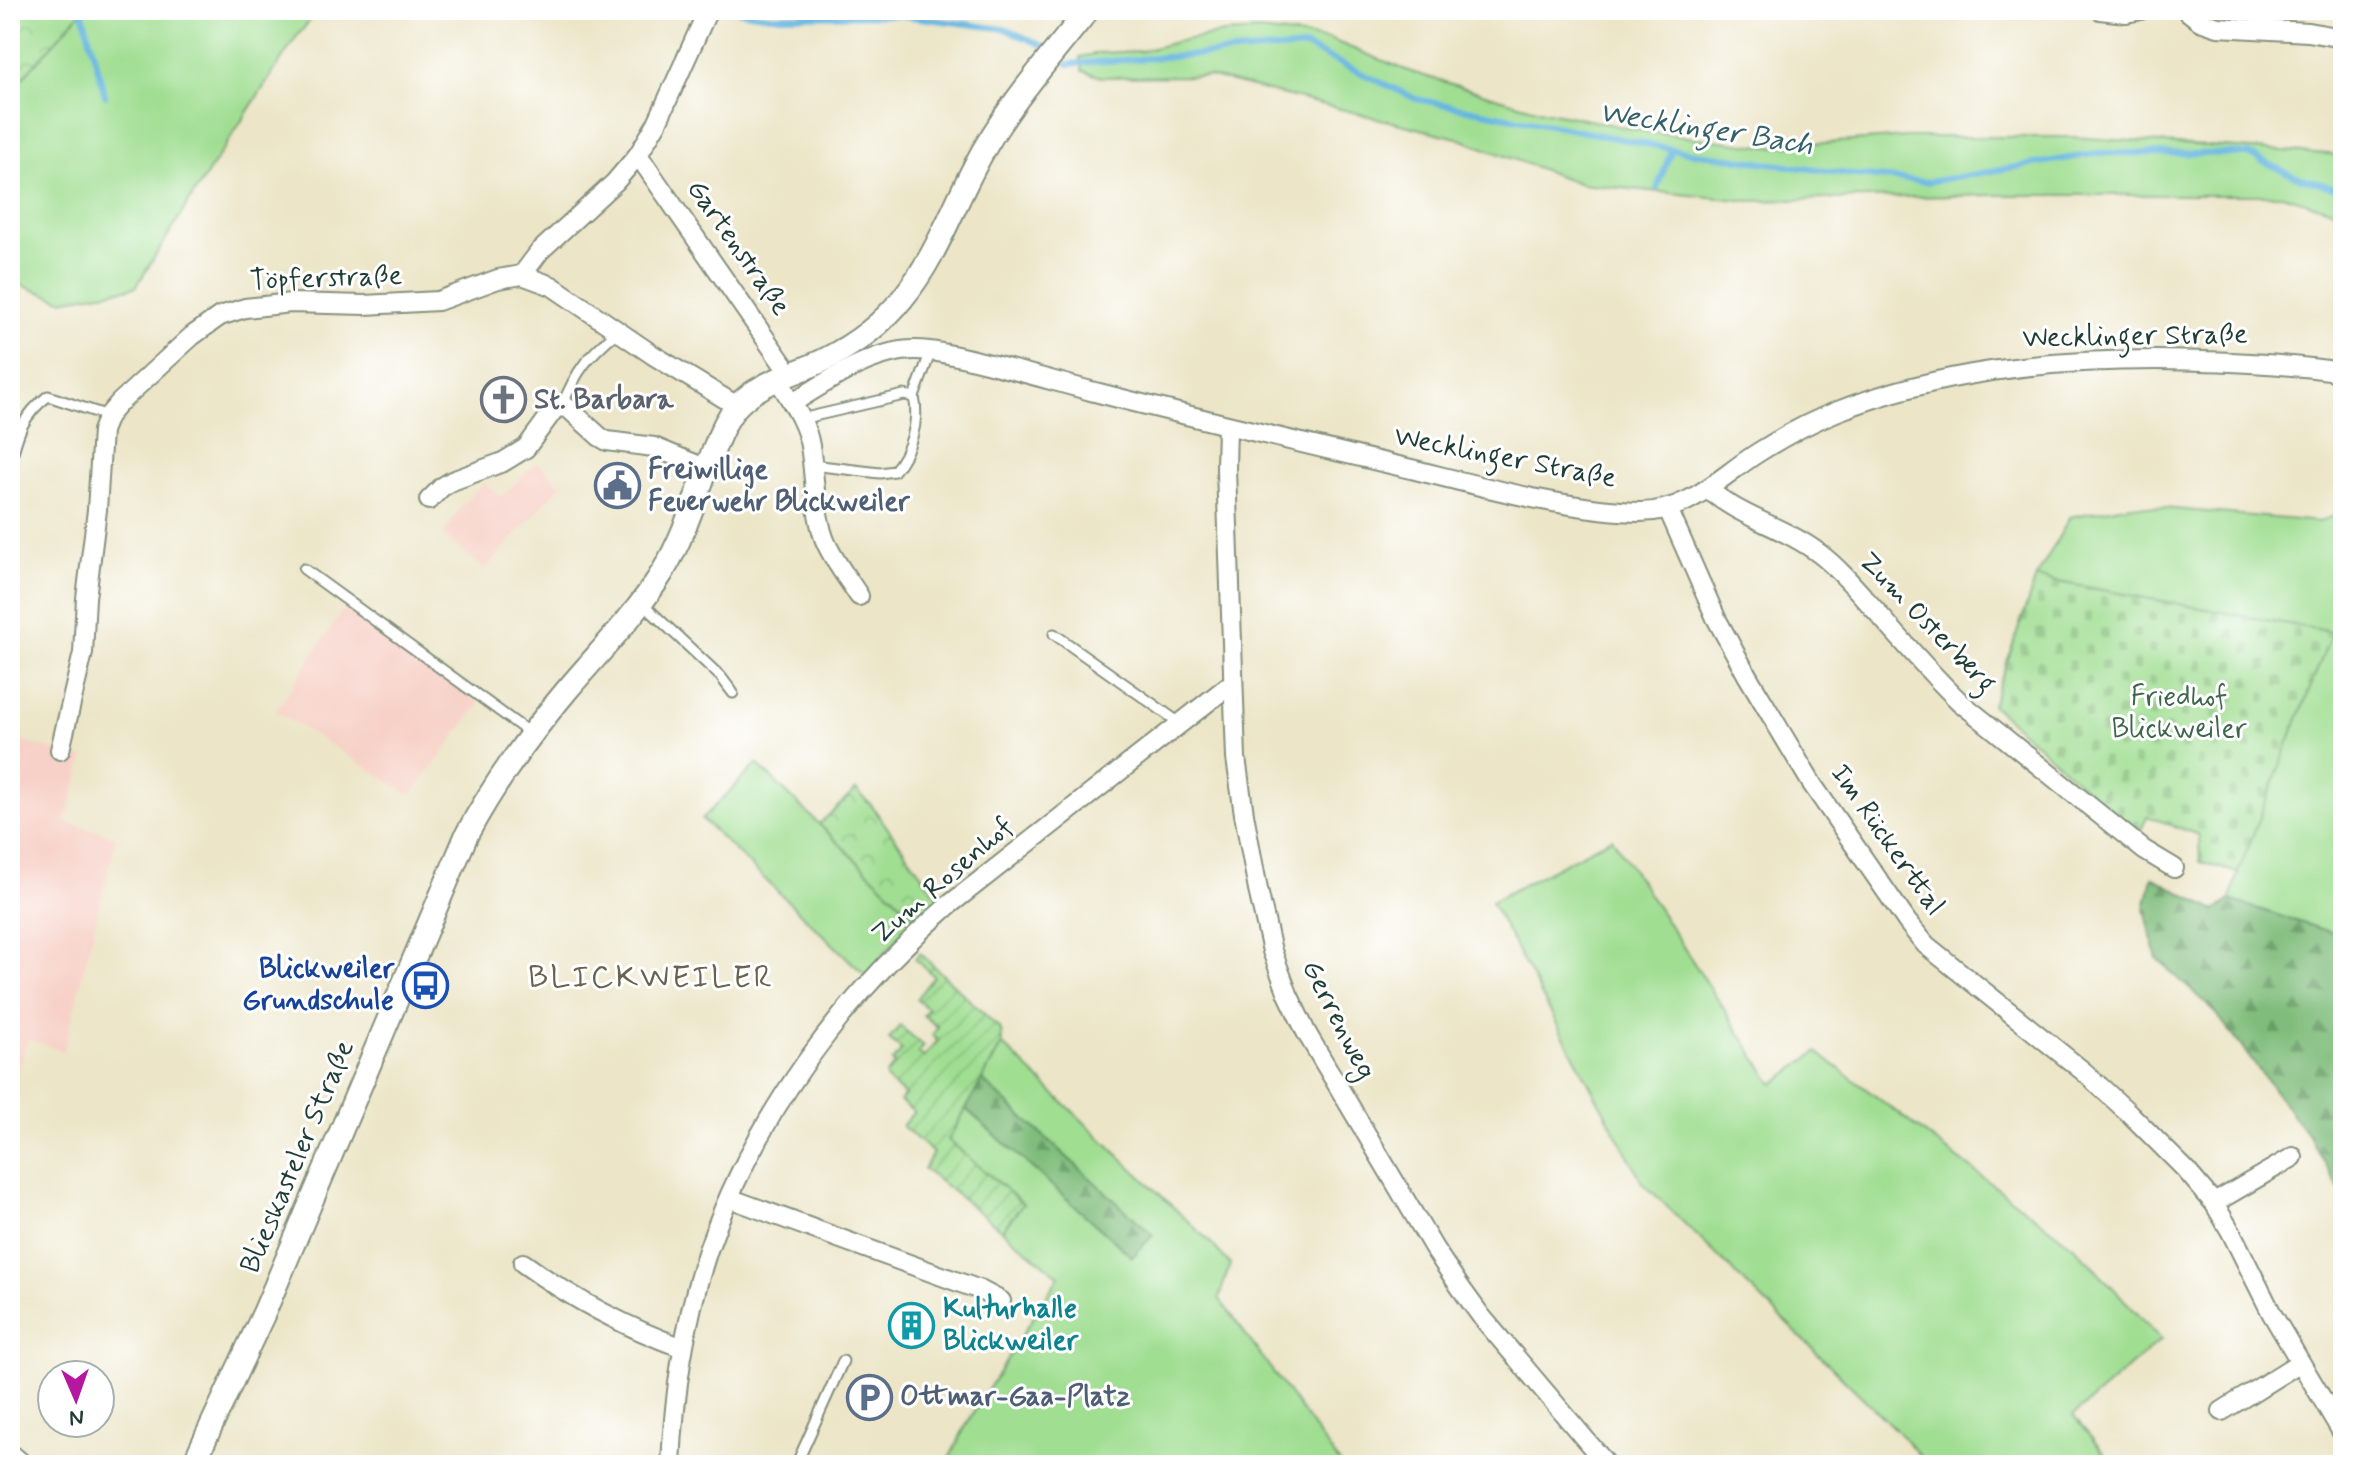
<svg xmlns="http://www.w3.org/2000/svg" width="2353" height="1475" viewBox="0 0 2353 1475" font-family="Mynerve,sans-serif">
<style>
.built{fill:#f7d1c7}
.grass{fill:#a0de92;stroke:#608e63;stroke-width:2}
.forest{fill:url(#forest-firs);stroke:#507d58;stroke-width:2}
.cemetery{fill:url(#cemetery-stones);stroke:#608e63;stroke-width:2}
.park{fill:url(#park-crowns);stroke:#608e63;stroke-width:2}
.garden{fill:url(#garden-furrows);stroke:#608e63;stroke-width:2}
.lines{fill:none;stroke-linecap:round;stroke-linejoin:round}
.stream{stroke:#64b5df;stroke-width:6}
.service-casing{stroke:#86917e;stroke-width:13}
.minor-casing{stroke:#86917e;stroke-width:22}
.tertiary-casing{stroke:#86917e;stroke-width:26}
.service{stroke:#fff;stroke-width:9}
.minor{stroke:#fff;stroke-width:18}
.tertiary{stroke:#fff;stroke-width:22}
.labels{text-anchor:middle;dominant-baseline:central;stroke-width:6;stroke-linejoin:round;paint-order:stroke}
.street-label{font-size:28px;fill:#1f3d34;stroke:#fff}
.worship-label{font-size:28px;font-weight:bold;fill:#5b616d;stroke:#fff;text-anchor:start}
.service-label{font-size:28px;font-weight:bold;fill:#4e5e75;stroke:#fff;text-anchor:start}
.park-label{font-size:28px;fill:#3f654c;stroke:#fff}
.transit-label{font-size:28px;font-weight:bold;fill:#164399;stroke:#fff;text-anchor:end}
.culture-label{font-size:28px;font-weight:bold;fill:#0d838f;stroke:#fff;text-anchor:start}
.water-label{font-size:30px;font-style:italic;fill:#346167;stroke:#fff}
.quarter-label{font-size:32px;letter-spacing:2px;fill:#68634f;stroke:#fff}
</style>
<defs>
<pattern id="forest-firs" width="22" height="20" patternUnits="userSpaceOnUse" patternTransform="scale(2)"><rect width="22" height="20" fill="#80bd7c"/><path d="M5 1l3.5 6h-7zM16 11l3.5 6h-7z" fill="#689b66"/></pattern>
<pattern id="cemetery-stones" width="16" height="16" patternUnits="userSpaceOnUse" patternTransform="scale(2)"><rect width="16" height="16" fill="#a0de92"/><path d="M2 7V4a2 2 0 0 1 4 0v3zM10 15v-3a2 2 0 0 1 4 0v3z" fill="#89bf7e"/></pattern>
<pattern id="park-crowns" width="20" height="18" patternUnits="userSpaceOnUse" patternTransform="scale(2)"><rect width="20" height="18" fill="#a0de92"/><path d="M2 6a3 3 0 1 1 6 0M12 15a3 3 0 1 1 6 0" fill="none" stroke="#89bf7e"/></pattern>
<pattern id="garden-furrows" width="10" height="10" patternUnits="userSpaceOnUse" patternTransform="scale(2)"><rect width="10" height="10" fill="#a0de92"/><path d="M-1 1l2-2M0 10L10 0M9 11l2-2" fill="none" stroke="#89bf7e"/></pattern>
</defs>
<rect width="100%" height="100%" fill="#fff"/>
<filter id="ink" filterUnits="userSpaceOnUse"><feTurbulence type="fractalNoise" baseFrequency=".0125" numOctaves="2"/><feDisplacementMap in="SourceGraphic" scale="16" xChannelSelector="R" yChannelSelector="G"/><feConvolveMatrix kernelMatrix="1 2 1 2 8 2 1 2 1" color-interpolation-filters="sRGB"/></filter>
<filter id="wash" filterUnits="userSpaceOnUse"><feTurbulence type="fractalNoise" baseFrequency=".006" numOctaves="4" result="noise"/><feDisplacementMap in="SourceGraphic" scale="32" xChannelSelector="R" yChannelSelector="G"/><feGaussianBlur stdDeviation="1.8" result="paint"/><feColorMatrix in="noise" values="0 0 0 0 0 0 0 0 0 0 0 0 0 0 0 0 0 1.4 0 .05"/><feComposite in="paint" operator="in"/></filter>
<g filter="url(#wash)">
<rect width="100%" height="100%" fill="#ece5c7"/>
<g class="built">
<polygon points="537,462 561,485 485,569 443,535 462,505 483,483 501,497"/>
<polygon points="346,606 480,704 411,795 276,711"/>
<polygon points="14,739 84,758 65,822 116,837 64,1051 28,1039 10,1092 10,759"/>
</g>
<g class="grass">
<polygon points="10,10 319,10 297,36 190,200 136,287 62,300 10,281"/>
<polygon points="1259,31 1329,39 1411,72 1543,111 1649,132 1769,147 1906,137 2072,137 2343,155 2343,213 2282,195 1993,195 1749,201 1581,184 1457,138 1208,76 1102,77 1083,71 1080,57 1099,53 1142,51 1179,41 1224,33"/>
<polygon points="2130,505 2319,522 2343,512 2343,936 2230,900 2238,872 2331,632 2036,578 2070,517"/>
<polygon points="757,764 916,918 865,975 702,819"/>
<polygon points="1612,838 1773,1084 1817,1052 2076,1248 2161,1339 2073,1416 2114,1465 1928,1465 1905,1439 1643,1183 1491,902"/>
<polygon points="1002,1044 1210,1242 1230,1264 1219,1298 1341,1465 946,1465 966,1425 1059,1276 1002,1230 1023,1204 948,1140 966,1109 1132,1256 1152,1235 982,1080"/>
</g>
<g class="forest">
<polygon points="2152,877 2215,911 2230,900 2343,936 2343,1195 2310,1138 2216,1013 2157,959 2145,909"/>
<polygon points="982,1080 1153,1235 1132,1257 966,1109"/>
</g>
<polygon class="cemetery" points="2036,578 2332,632 2238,873 2200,862 2199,835 2147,816 2140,833 2109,809 1992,705"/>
<g class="park">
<polygon points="10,10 83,10 10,92"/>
<polygon points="856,790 871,805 940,900 916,918 819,824"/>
</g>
<polygon class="garden" points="920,953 1001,1030 1002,1044 948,1140 1023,1204 1002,1230 924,1169 933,1153 902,1126 914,1112 900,1101 905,1095 886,1079 886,1075 895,1064 892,1062 902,1050 889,1039 900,1026 924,1046 918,1053 924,1057 938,1040 932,1035 938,1027 923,1015 928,1009 916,999 934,976 915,959"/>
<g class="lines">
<g class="stream">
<polyline points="82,10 105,96"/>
<polyline points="729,10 771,16 897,15 1005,29 1042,45"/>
<polyline points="1068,64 1306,47 1416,99 1692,153 1855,175 1928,182 2099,153 2248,154 2294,176 2343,190"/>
<polyline points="1657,188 1672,149"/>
</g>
</g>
</g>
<g filter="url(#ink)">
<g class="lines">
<defs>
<g id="service">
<polyline points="914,397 931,351"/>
<path d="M562 406C577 369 588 356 618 331"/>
<path d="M801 419 904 395 914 397C920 422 910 452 894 471L880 473 812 465"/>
<path d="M10 464C18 433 22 416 48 396L108 416"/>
<polyline points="304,569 531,734"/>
<polyline points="642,603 721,677 733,693"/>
<polyline points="1054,634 1181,724"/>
<polyline points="796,1465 843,1361"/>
</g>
<g id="minor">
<polyline points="2100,10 2126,13 2141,10"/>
<polyline points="2186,10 2200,21 2218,27 2308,32 2343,38"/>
<polyline points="638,155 790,374"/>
<polyline points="522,275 540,251 615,182 638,155 657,123 708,10"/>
<path d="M778 379C790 400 806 421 810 446 815 476 814 508 824 538 832 559 847 577 859 596"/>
<path d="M792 403C826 383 861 357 901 351 920 348 939 352 957 356 1002 366 1046 379 1091 391 1196 418 1301 443 1407 468 1481 486 1561 509 1638 512 1689 513 1719 477 1759 452 1784 436 1810 422 1838 411 1941 371 2047 360 2157 360 2220 361 2281 363 2343 372"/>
<polyline points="1227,426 1226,469 1236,758 1244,814 1258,890 1272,951 1288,994 1306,1032 1435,1250 1460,1287 1481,1316 1607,1465"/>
<path d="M1708 489C1741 518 1785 527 1820 554 1841 570 1858 591 1876 611 1903 642 1930 673 1960 702L2144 850 2174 868"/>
<polyline points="429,500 442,487 452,481 503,462 526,448 556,407 568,408 600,437 607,441 654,447 707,469"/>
<polyline points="1668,509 1716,618 1747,675 1812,784 1908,923 1926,945 2083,1071 2129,1113 2185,1169 2214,1203 2231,1232 2272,1314 2343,1434"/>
<polyline points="60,750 83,653 86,598 97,510 102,431 108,416 119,403 192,336 220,316 245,308 291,303 365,305 438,301 498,279 522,275 552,286 653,355 737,406"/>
<polyline points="729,1198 980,1290 1001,1301"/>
<polyline points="2214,1203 2293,1157"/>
<path d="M523 1263C574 1300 625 1327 683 1348"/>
<polyline points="2222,1411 2299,1363"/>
<polyline points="10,1453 24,1465"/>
<path d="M671 1465C674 1393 685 1319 708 1250 754 1117 844 996 949 905L1232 683"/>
</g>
<path id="tertiary" d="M193 1465 264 1313 467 834C495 782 529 735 567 690 600 651 635 616 662 573 682 540 694 503 707 467 715 447 722 424 736 407 759 381 797 374 826 359 855 344 882 324 902 299 941 251 955 198 986 146 1015 97 1053 54 1088 10"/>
</defs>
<use href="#service" class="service-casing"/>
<use href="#minor" class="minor-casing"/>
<use href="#tertiary" class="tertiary-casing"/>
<use href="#service" class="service"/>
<use href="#minor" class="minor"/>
<use href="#tertiary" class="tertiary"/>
</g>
</g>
<defs>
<symbol id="church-ring" viewBox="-11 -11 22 22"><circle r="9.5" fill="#fff" stroke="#6b7280" stroke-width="1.5"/><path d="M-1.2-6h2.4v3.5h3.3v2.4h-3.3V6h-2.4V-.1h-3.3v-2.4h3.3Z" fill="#6b7280"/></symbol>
<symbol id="civic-ring" viewBox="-11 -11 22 22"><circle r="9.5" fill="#fff" stroke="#5c6f8a" stroke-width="1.5"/><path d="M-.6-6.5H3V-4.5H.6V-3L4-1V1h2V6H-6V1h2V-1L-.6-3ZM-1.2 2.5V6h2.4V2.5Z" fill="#5c6f8a"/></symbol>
<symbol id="bus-ring" viewBox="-11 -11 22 22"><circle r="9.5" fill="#fff" stroke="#1a4fb4" stroke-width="1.5"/><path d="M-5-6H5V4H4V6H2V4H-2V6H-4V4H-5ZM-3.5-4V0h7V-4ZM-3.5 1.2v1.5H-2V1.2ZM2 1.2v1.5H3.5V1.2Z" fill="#1a4fb4"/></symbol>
<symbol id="building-ring" viewBox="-11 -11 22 22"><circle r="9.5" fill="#fff" stroke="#0f9aa8" stroke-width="1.5"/><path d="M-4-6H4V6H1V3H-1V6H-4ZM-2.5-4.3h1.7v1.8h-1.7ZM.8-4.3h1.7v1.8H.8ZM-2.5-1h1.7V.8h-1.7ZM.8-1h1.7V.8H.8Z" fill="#0f9aa8"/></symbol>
<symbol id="parking-ring" viewBox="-11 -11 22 22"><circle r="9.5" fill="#fff" stroke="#5c6f8a" stroke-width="1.5"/><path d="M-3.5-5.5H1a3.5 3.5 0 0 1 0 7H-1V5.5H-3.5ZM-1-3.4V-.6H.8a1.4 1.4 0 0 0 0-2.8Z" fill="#5c6f8a"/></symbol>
</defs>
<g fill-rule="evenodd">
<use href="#church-ring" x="478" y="374" width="51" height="51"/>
<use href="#civic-ring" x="592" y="460" width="51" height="51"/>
<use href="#bus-ring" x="400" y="960" width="51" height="51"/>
<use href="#building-ring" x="886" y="1300" width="51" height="51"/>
<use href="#parking-ring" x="844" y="1372" width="51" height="51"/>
</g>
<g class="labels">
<g class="street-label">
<text transform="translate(738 248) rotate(55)">Gartenstraße</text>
<text transform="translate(326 279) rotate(-2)">Töpferstraße</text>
<text transform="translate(2135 337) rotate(-1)">Wecklinger Straße</text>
<text transform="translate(1505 458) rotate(11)">Wecklinger Straße</text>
<text transform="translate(1927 623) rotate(46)">Zum Osterberg</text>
<text transform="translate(1887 840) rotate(55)">Im Rückerttal</text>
<text transform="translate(943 881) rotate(-41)">Zum Rosenhof</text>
<text transform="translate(1338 1020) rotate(63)">Gerrenweg</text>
<text transform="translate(298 1157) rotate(-67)">Blieskasteler Straße</text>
</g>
<g class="worship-label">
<text x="534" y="400">St. Barbara</text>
</g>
<g class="service-label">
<text x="648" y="470">Freiwillige<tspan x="648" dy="32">Feuerwehr Blickweiler</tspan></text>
<text x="900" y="1397">Ottmar-Gaa-Platz</text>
</g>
<g class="park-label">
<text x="2179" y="697">Friedhof<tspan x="2179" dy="32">Blickweiler</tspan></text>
</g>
<g class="transit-label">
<text x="394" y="969">Blickweiler<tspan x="394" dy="32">Grundschule</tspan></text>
</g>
<g class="culture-label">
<text x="943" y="1309">Kulturhalle<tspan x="943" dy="32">Blickweiler</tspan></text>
</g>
<g class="water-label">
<text transform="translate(1706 129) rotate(9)">Wecklinger Bach</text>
</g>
<g class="quarter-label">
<text x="651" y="978">BLICKWEILER</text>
</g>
</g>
<rect width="2353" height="1475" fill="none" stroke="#fff" stroke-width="40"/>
<g transform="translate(76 1399) rotate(178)"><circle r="38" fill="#ffffff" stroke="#a5b1ae" stroke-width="2"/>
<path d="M0-6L14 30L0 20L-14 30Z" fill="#b5179e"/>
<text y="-12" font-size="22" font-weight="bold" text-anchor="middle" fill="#1f3d34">N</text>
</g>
</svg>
